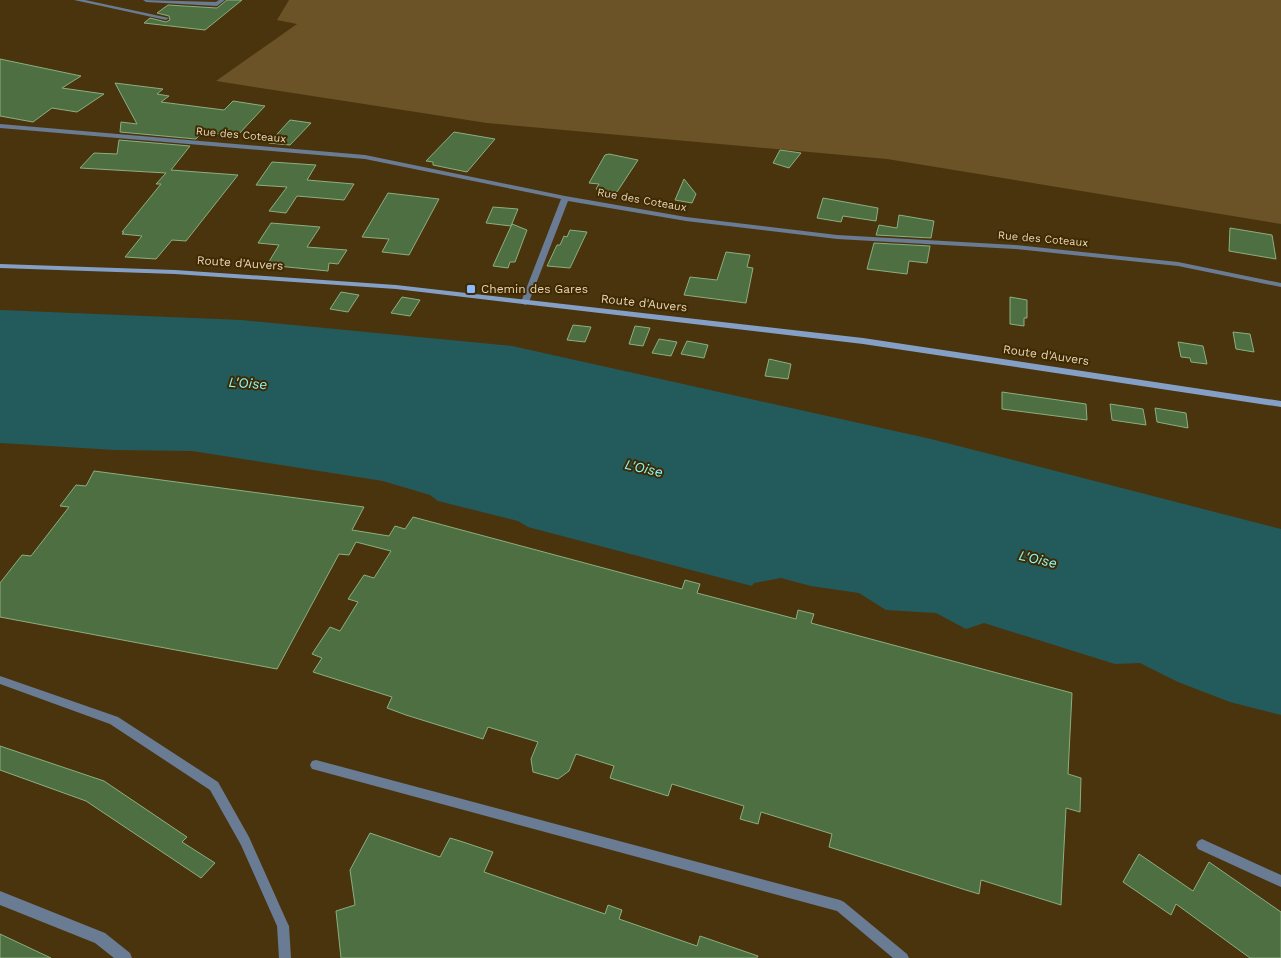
<svg xmlns="http://www.w3.org/2000/svg" width="1281" height="958" viewBox="0 0 1281 958" font-family="'Work Sans',sans-serif">
<style>
.green{fill:#6b5227}
.water{fill:#235b5d}
.building{fill:#4e6f42;stroke:#8baf7f}
.lines{fill:none;stroke-linecap:round;stroke-linejoin:round}
.lane{fill:#6a7b94;fill-rule:evenodd}
.street{fill:#6a7b94;fill-rule:evenodd}
.secondary{fill:#85a0c7;fill-rule:evenodd}
.poi-dot{fill:#8cb9fc;stroke:#3f2a01;stroke-width:2}
.labels{text-anchor:middle;dominant-baseline:central;stroke-width:4;stroke-linejoin:round;paint-order:stroke}
.far-street-label{font-size:11px;fill:#e6d5bb;stroke:#3f2a01}
.street-label{font-size:12px;fill:#e6d5bb;stroke:#3f2a01}
.poi-label{font-size:12px;fill:#e6d5bb;stroke:#3f2a01;text-anchor:start}
.water-label{font-size:14px;font-style:italic;fill:#89f7fa;stroke:#3f2a01}
</style>
<rect width="100%" height="100%" fill="#4a340d"/>
<polygon class="green" points="289,0 1281,0 1281,224 887,159 487,123 216,81 297,24 277,20"/>
<polygon class="water" points="0,310 241,320 512,346 931,439 1281,529 1281,715 1230,702 1178,682 1140,663 1115,664 984,623 966,629 936,613 886,610 859,593 811,586 781,578 754,583 752,586 528,527 518,521 438,501 430,495 383,481 192,451 115,450 0,443"/>
<g class="building">
<polygon points="227,0 242,0 205,30 144,23 150,18 166,22 170,20 169,16 157,13 168,5 217,8"/>
<polygon points="0,59 81,76 62,88 104,94 77,112 52,108 33,122 0,116"/>
<polygon points="115,83 163,89 157,94 169,96 161,102 224,110 233,101 265,106 237,136 202,132 196,139 120,132 121,122 137,124"/>
<polygon points="290,120 311,123 290,145 269,143"/>
<polygon points="454,132 495,139 467,172 433,165 433,162 426,161"/>
<polygon points="119,140 190,146 171,170 238,175 186,241 172,240 156,259 125,257 142,236 122,234 124,232 122,232 161,184 156,184 166,173 80,168 94,153 117,154"/>
<polygon points="780,150 801,153 789,168 773,163"/>
<polygon points="609,154 638,160 617,192 596,189 599,184 589,183 605,155"/>
<polygon points="272,162 316,165 307,180 354,184 344,200 297,196 286,213 269,211 287,187 256,185"/>
<polygon points="684,179 696,194 692,203 675,200"/>
<polygon points="388,193 439,199 409,255 382,252 389,239 362,237"/>
<polygon points="823,198 878,208 876,221 843,216 841,222 817,218"/>
<polygon points="493,207 518,209 511,226 486,223"/>
<polygon points="899,215 934,221 931,238 876,235 879,225 897,228"/>
<polygon points="271,223 320,227 307,247 347,250 338,264 329,263 328,271 267,265 279,245 258,243"/>
<polygon points="512,224 527,230 515,262 510,262 508,268 493,266"/>
<polygon points="1230,228 1272,235 1276,259 1229,251"/>
<polygon points="570,230 587,232 570,268 547,266 557,245 560,245 564,236 567,237"/>
<polygon points="874,243 930,246 927,263 909,261 907,274 867,269"/>
<polygon points="726,252 750,255 747,267 753,268 746,303 684,295 690,277 717,280"/>
<polygon points="341,292 359,295 348,312 330,309"/>
<polygon points="402,297 420,300 410,316 391,313"/>
<polygon points="1010,297 1027,300 1027,318 1024,318 1024,326 1010,324"/>
<polygon points="573,325 591,327 585,342 567,340"/>
<polygon points="635,326 650,328 643,346 629,344"/>
<polygon points="1233,332 1250,334 1254,352 1236,349"/>
<polygon points="659,339 677,342 671,356 652,353"/>
<polygon points="687,341 708,345 704,358 681,354"/>
<polygon points="1178,342 1203,346 1207,364 1191,362 1190,358 1181,357"/>
<polygon points="769,359 791,364 788,379 765,376"/>
<polygon points="1002,392 1086,404 1087,420 1002,409"/>
<polygon points="1110,404 1143,409 1146,425 1112,420"/>
<polygon points="1155,408 1186,413 1188,428 1157,422"/>
<polygon points="94,471 364,507 352,530 389,536 395,526 405,529 413,517 682,589 685,580 700,584 697,593 796,619 798,610 814,614 811,623 1072,693 1068,774 1081,778 1080,812 1066,808 1061,905 981,880 979,894 969,891 829,847 832,834 761,812 758,824 740,819 744,806 672,784 668,796 610,778 614,766 576,754 569,771 558,779 533,772 531,759 538,742 488,727 483,739 406,715 387,708 392,697 313,672 322,658 312,654 330,627 340,631 358,602 348,599 364,575 374,578 391,551 356,542 349,555 339,554 277,669 0,617 0,583 22,555 31,556 69,507 60,506 76,485 86,486"/>
<polygon points="0,746 104,781 187,837 182,842 215,863 201,878 86,801 0,770"/>
<polygon points="370,833 440,857 450,838 460,841 493,852 484,872 605,914 608,905 622,910 619,919 697,946 700,936 758,956 757,958 341,958 336,911 355,905 350,870"/>
<polygon points="1139,854 1193,891 1209,862 1281,912 1281,958 1250,958 1176,904 1171,915 1123,882"/>
<polygon points="0,934 51,958 0,958"/>
</g>
<g class="lines">
<g class="lane">
<polygon points="0,676 118,717 218,782 249,837 287,922 289,926 291,958 279,958 277,926 241,845 210,790 110,724 0,684"/>
<polygon points="316,760 840,900 844,902 907,954 909,958 893,958 837,911 316,770 312,769 310,765 312,761"/>
<polygon points="1202,839 1281,875 1281,887 1198,849 1196,845 1198,841"/>
</g>
<g class="street">
<polygon points="74,0 85,0 169,18 166,20"/>
<polygon points="143,0 216,2 219,0 225,0 217,6 146,2"/>
<polygon points="0,124 365,155 565,196 686,217 837,235 1015,245 1178,262 1281,283 1281,287 1178,266 1015,249 837,239 686,221 568,201 529,302 525,305 521,302 561,199 365,159 0,128"/>
<polygon points="0,891 105,933 130,953 132,958 114,958 95,943 0,905"/>
</g>
<polygon class="secondary" points="0,264 175,270 396,285 863,338 1281,401 1281,407 863,344 396,289 175,274 0,268"/>
</g>
<rect class="poi-dot" x="466" y="284" width="10" height="10" rx="2.5"/>
<g class="labels">
<g class="far-street-label">
<text transform="translate(241 135) rotate(5)">Rue des Coteaux</text>
<text transform="translate(642 200) rotate(10)">Rue des Coteaux</text>
<text transform="translate(1043 239) rotate(5)">Rue des Coteaux</text>
</g>
<g class="street-label">
<text transform="translate(240 263) rotate(4)">Route d'Auvers</text>
<text transform="translate(644 303) rotate(6)">Route d'Auvers</text>
<text transform="translate(1046 355) rotate(8)">Route d'Auvers</text>
</g>
<g class="poi-label">
<text x="481" y="289">Chemin des Gares</text>
</g>
<g class="water-label">
<text transform="translate(248 383) rotate(4)">L'Oise</text>
<text transform="translate(644 468) rotate(13)">L'Oise</text>
<text transform="translate(1038 559) rotate(13)">L'Oise</text>
</g>
</g>
</svg>
